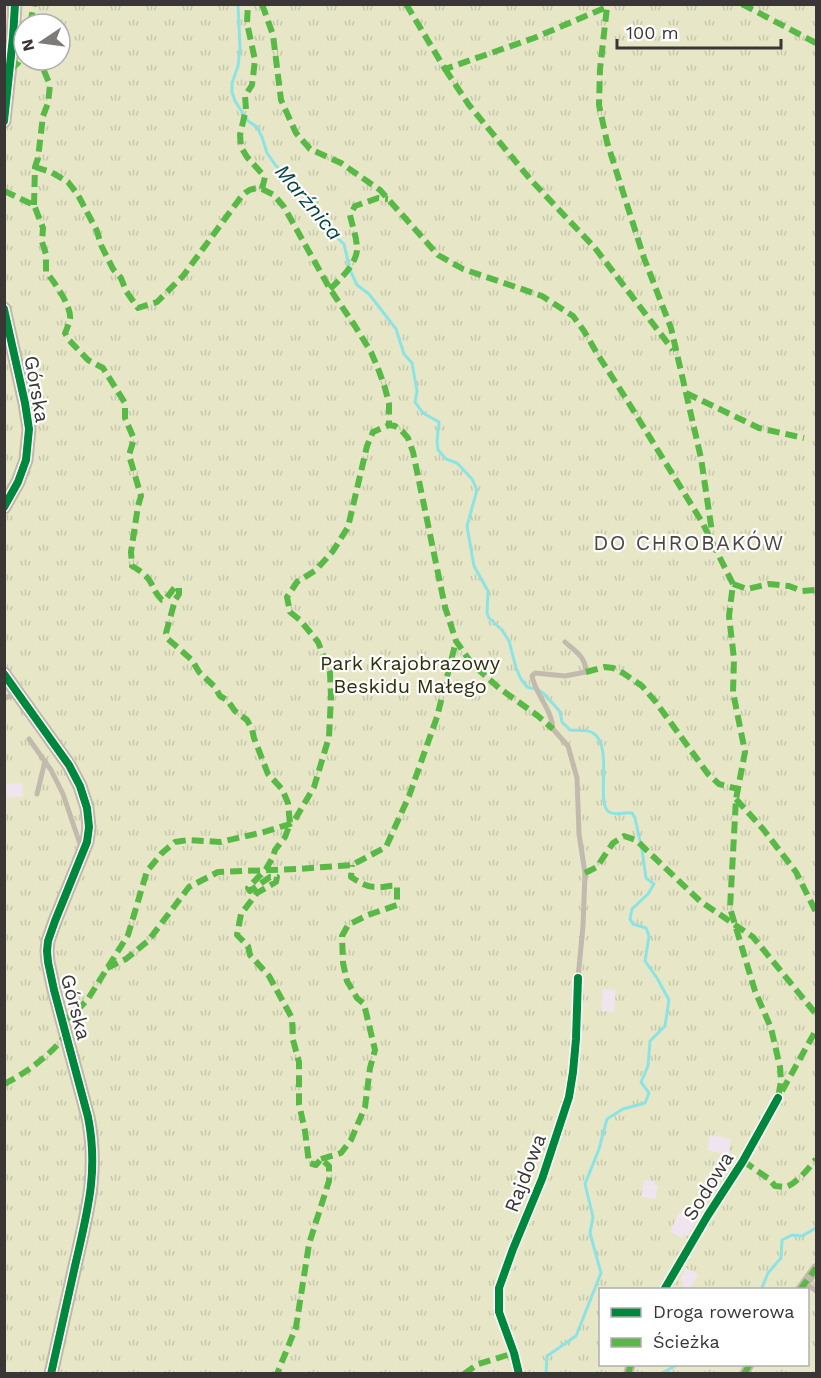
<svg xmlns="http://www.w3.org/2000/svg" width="821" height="1378" viewBox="0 0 821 1378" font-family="'Work Sans',sans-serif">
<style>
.park{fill:url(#park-tufts);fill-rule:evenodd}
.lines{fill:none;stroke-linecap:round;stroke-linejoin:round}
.stream{stroke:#8ce3e4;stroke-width:3}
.building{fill:#f0e5ef}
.lane{stroke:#c2baac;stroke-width:5}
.street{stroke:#c2baac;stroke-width:10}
.secondary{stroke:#c1b8a8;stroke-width:15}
.quiet{stroke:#58b947;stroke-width:6;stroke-dasharray:12 6;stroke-linecap:butt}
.cycleway-casing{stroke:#fff;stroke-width:11}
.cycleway{stroke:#00873e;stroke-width:8}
.labels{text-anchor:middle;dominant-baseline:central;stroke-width:4.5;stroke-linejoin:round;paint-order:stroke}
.street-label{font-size:20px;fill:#393635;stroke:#fff}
.park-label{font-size:20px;fill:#2e3009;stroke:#fff}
.water-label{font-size:21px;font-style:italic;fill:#094545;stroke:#fff}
.neighbourhood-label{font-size:21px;letter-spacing:1.5px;fill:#4d4644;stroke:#fff}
</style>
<defs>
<pattern id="park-tufts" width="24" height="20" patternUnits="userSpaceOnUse" patternTransform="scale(1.5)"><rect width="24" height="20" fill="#e7e7c8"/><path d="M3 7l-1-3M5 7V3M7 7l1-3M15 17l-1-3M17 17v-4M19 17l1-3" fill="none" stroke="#c7c7ac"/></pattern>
</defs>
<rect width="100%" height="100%" fill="#fdf9f8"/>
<path class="park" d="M5 5H816V1373L5 1374ZM24 24H60V60H24ZM600 1290H808V1364H600Z"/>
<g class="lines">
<g class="stream">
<path d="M238 4 240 48 238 66 232 83V92L235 101 248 121 257 127 262 137 267 153 276 166 288 175 307 196 334 235 344 244 350 270 357 285 369 294 396 329 404 354 412 363 417 391 415 402 423 413 439 422 437 441 438 450 446 459 457 463 472 479 477 490 467 526 474 566 488 591 487 613 489 618 502 630 509 641 516 668 521 679 527 687 539 690 544 694 556 707 560 712 562 722 570 730C577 731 587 729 593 733 614 746 595 803 609 812 617 816 624 812 632 813L635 818 642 850 646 878 654 884 648 894 632 909 630 919 633 924 646 928 649 936 645 961 657 978 669 1000 665 1026 650 1041 648 1066 641 1082 649 1093 645 1103 623 1109 607 1119 599 1149 585 1184 593 1217 590 1233 601 1273 576 1336 547 1356 546 1374"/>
<polyline points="761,1290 768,1273 781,1258 782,1240 792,1235 802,1236 816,1228"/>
<polyline points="660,1374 679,1364"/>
</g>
</g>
<g class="building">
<polygon points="22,783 23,796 7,798 6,784"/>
<polygon points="603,989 616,990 614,1012 601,1011"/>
<polygon points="710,1135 731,1139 728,1155 707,1150"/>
<polygon points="644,1180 655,1181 654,1185 658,1186 655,1199 641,1197"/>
<polygon points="693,1205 695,1207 696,1205 703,1210 687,1236 684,1235 682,1238 670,1231 680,1212 684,1214 688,1206 692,1207"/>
<polygon points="686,1268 698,1274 690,1290 682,1285 684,1282 680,1280"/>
</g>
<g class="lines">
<g class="lane">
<path d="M565 642C575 651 586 657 586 672L565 676 535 673 532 676C536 696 552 709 553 729L568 746 577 778 579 834 585 873 583 926 578 978"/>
<polyline points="4,698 17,694"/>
<polyline points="29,739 51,770 63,794 81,847"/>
<polyline points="37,794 45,761"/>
<polyline points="806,1283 816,1291"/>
</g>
<g class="street">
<polyline points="664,1290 708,1215 743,1161 778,1098"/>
<polyline points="800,1290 816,1268"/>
<polyline points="519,1374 514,1353 499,1312 499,1288 513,1249 542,1179 569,1097 573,1072 576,1039 578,978"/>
<polyline points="628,1374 631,1364"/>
<polyline points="744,1374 750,1364"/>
</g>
<g class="secondary">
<polyline points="4,121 13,37 15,4"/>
<polyline points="4,309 25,403 29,429 26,460 18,482 4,507"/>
<path d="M4 674 69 765 80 786 87 808 89 827 87 842 55 921 48 941 47 951 48 962 54 990 88 1117C99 1172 87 1213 75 1266 67 1302 59 1338 51 1374"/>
</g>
<g class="quiet">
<polyline points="262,4 273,35 281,100 296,133 310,149 341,163 380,190 438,255 463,269 542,296 573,316 584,331 598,355 625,397 702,522 733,584 729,616 734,659 733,692 745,752 736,799 730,908 755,991 771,1028 780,1067 781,1081 778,1098"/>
<polyline points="406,4 445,69 534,38 607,7 600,69 599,105 607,142 644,258 671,328 701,458 712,532"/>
<polyline points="742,4 816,43"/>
<polyline points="30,24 34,4"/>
<polyline points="42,24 43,17"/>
<polyline points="445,69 469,105 530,179 595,248 673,350"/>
<polyline points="10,70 18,63 24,50"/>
<path d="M35 167 51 172 68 182 78 195 97 231 101 245 113 269 121 278 126 291 138 308 157 302 183 276 241 197C247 190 253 187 262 189L265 177 247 157 241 147 240 135 246 109 245 96 252 85 255 60 247 23 248 4"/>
<polyline points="262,189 274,195 284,207 330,289 355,326 371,352 379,371 385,388 389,404 389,425"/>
<path d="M4 191 34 205 43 228 42 242 46 254V272C54 281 72 307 70 319 69 323 67 329 65 333L69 340 88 360 103 368 125 403V418L134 439 129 455 141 496 138 506 131 552 132 566C139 570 147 575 151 583 155 590 155 593 162 600H165L175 587H179V594L175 600 166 633 168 639 192 660 199 672 215 687 220 696 227 700 235 711 247 720 252 729 254 738 268 774 282 789 288 803 290 824 285 837 275 850 273 857 266 869 248 888 250 891 270 877H277L276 882 257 893 241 914 237 935 248 946 250 955 269 976 292 1018 293 1040 299 1062V1104L305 1131 309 1163 316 1165 321 1159 329 1166V1181L309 1244 296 1327 277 1374"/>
<polyline points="34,205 35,167 38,158 43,116 48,103 50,85 42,66 37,60"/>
<path d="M330 289C340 280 357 263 357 249 357 238 352 225 350 215L355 206 378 198 388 199"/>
<polyline points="686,393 759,428 804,438"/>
<polyline points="733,584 747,589 769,584 789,586 802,591 816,590"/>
<polyline points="586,672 605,667 613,668 623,673 642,686 655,701 708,774 719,784 738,789"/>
<polyline points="736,799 763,829 796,872 816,912"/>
<polyline points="585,873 597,867 613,843 624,836 636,840 700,901 753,937 816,1014"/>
<polyline points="107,968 126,959 148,941 189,887 218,872 297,869 352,865 386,847 409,796 437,717 456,641"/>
<polyline points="62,1021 73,1015 88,999 128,935 147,871 162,853 175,842 188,840 220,842 264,832 290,824 294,821 314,787 329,737 331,697 330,672 318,642 300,620 290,612 287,597 297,582 316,570 333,551 348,527 367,446 373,432 389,425 395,426 402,431 408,438 413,452 445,607 456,641 472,664 499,688 538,716 553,729"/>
<path d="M4 1084C28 1072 50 1055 66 1035"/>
<polyline points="782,1091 816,1030"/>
<path d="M321 1159 341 1153 351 1140 365 1107 370 1068 375 1050 364 1004 357 998 347 981 343 963 342 936 348 925 368 915 397 905V886C389 885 383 888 376 887 366 887 359 882 351 877L352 865"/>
<path d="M743 1161 769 1179 775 1186C779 1186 782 1187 786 1187 796 1184 810 1167 816 1159"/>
<polyline points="800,1290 816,1268"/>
<polyline points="464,1374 478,1364 514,1353"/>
<polyline points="628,1374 631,1364"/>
<polyline points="744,1374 750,1364"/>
</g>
<defs>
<g id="cycleway">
<polyline points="4,121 13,37 15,4"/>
<polyline points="4,309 25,403 29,429 26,460 18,482 4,507"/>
<path d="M4 674 69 765 80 786 87 808 89 827 87 842 55 921 48 941 47 951 48 962 54 990 88 1117C99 1172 87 1213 75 1266 67 1302 59 1338 51 1374"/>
<polyline points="664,1290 708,1215 743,1161 778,1098"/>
<polyline points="519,1374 514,1353 499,1312 499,1288 513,1249 542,1179 569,1097 573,1072 576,1039 578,978"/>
</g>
</defs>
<use href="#cycleway" class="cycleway-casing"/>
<use href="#cycleway" class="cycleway"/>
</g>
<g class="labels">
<g class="street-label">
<text transform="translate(37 389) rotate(80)">Górska</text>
<text transform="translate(76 1007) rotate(75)">Górska</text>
<text transform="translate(525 1173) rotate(-69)">Rajdowa</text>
<text transform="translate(708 1186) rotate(-58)">Sodowa</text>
</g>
<g class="park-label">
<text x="410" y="663">Park Krajobrazowy<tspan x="410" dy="23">Beskidu Małego</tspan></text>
</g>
<g class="water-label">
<text transform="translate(309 202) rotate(50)">Marźnica</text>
</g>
<g class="neighbourhood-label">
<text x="689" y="542">DO CHROBAKÓW</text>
</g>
</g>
<rect width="821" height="1378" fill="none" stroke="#393635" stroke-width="12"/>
<rect x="599" y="1288" width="210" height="78" fill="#ffffff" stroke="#b0afae" stroke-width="1.5"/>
<rect x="611" y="1308" width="30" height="9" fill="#00873e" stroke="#b0afae" stroke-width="1.5"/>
<text x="653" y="1318" font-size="18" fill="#393635">Droga rowerowa</text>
<rect x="611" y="1338" width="30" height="9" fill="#58b947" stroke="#b0afae" stroke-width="1.5"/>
<text x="653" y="1348" font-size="18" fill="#393635">Ścieżka</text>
<g transform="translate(42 42) rotate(257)"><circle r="28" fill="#ffffff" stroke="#b0afae" stroke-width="1.5"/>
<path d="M0-4.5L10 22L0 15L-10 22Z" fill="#7e7a79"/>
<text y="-9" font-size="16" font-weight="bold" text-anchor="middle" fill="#393635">N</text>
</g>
<path d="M617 39v9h164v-9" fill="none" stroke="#393635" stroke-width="3"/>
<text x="626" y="39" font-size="18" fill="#393635" stroke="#ffffff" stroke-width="4.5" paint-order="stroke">100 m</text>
</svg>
